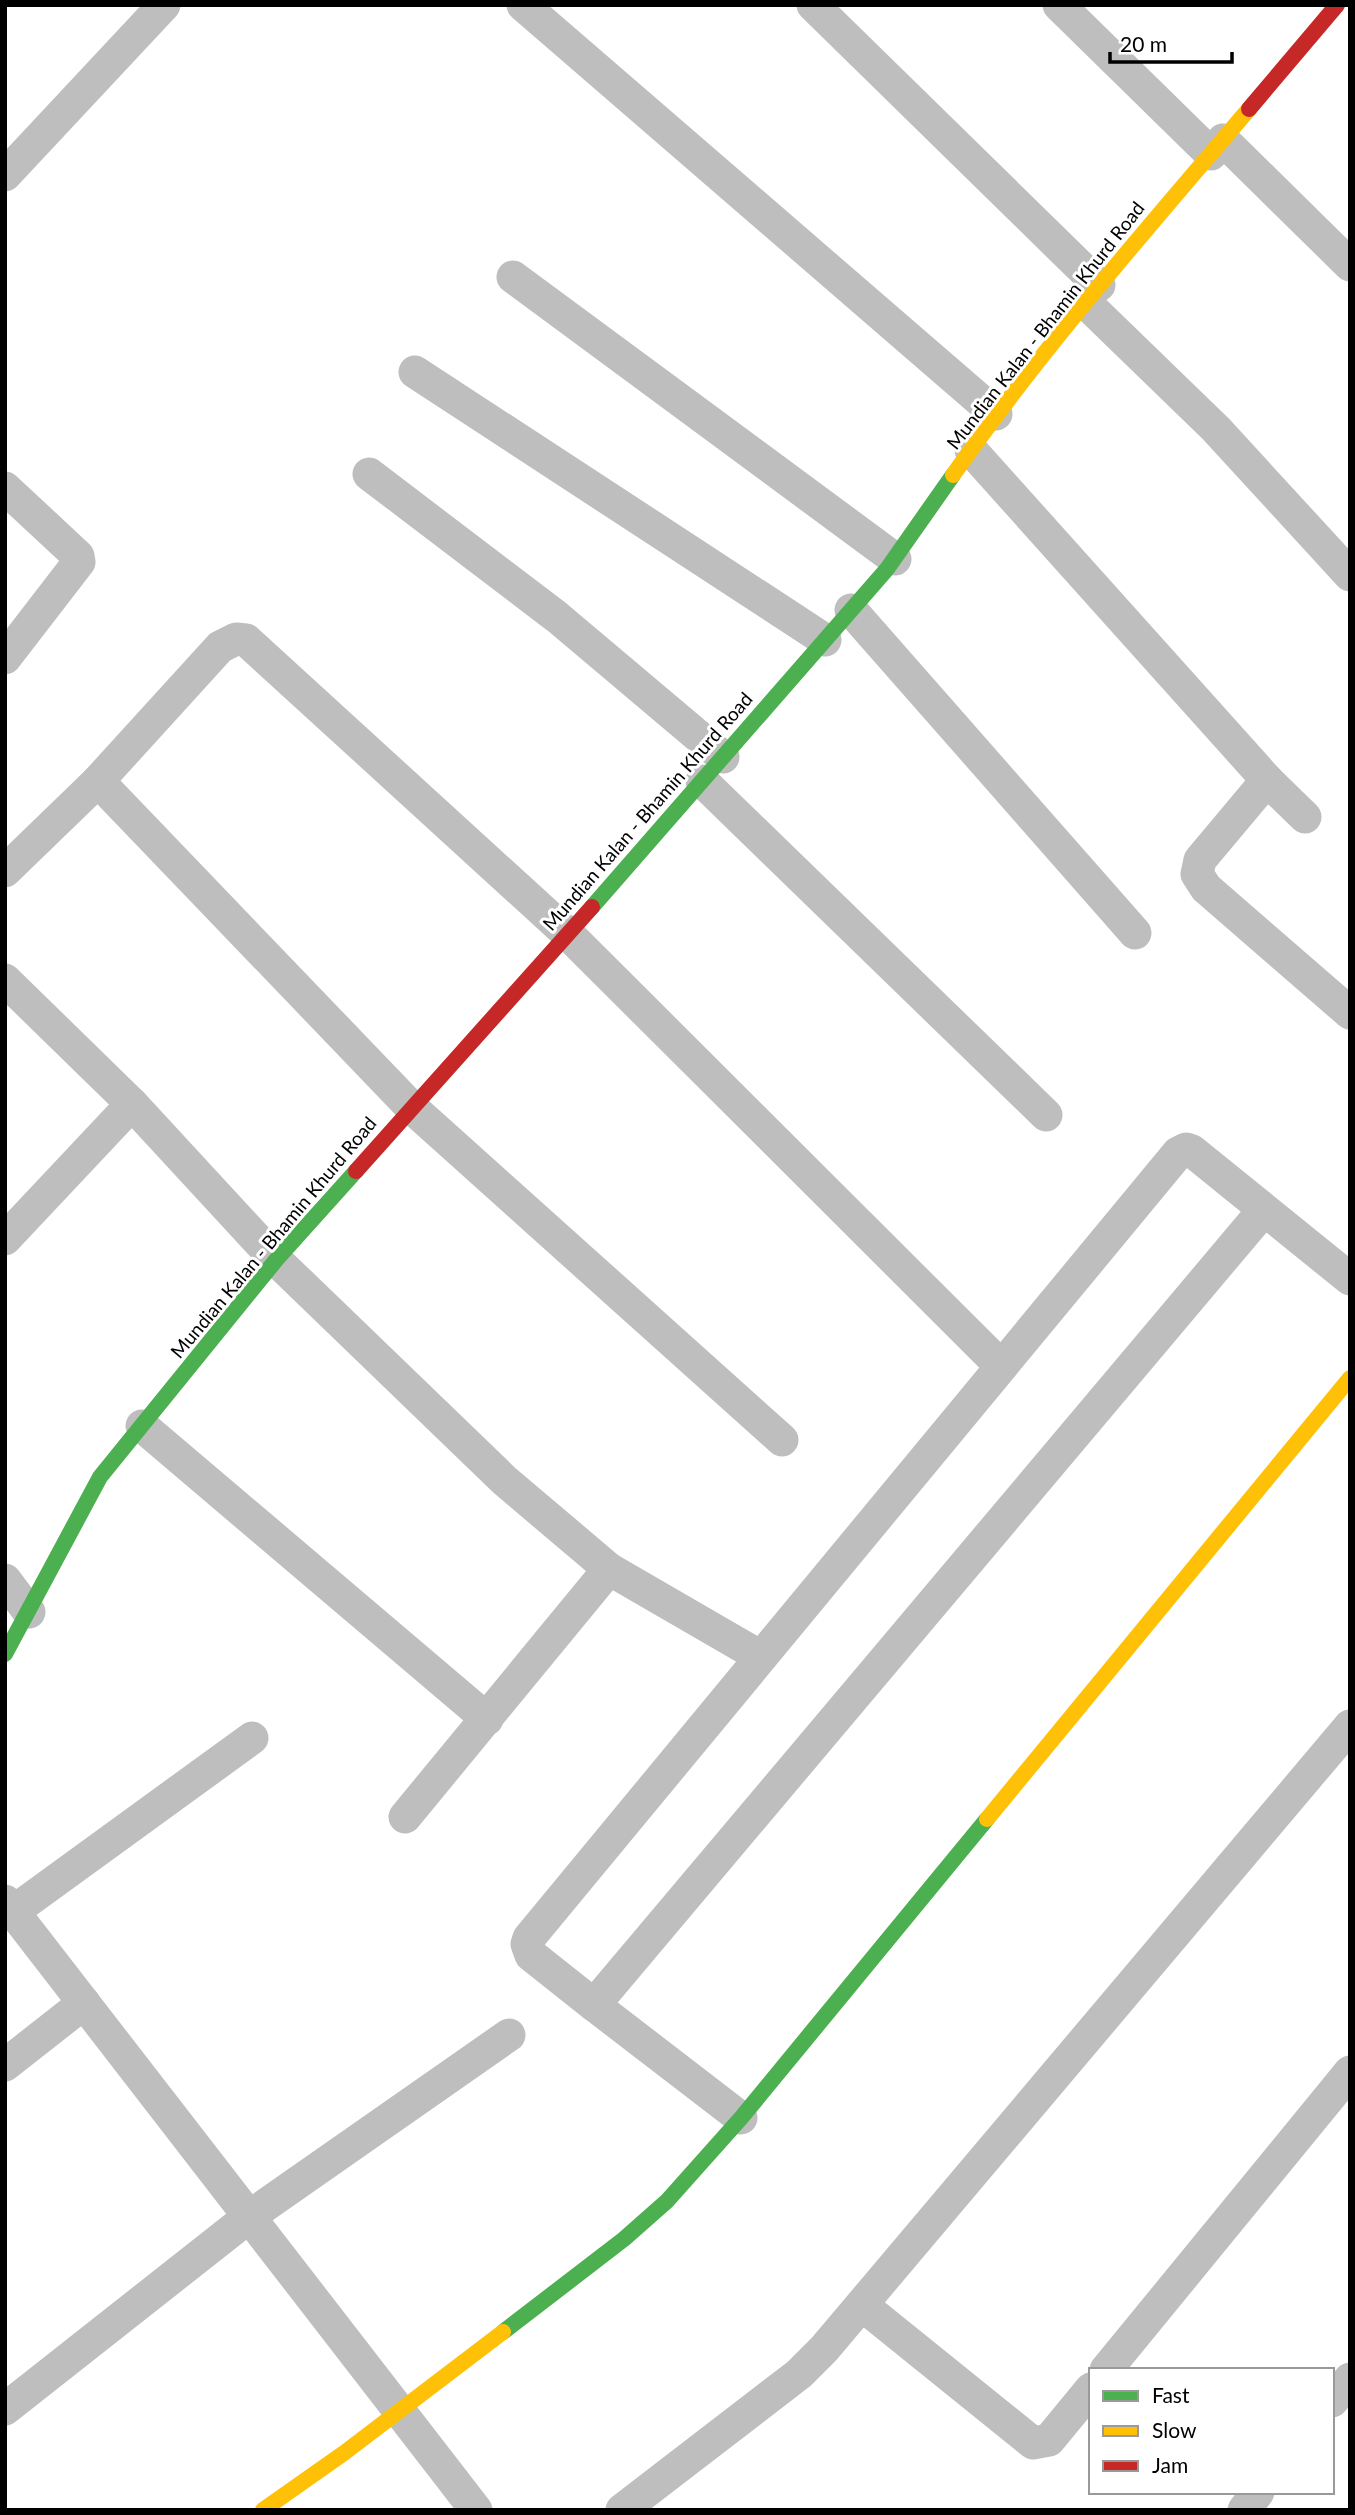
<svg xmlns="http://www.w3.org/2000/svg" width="1355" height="2515" viewBox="0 0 1355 2515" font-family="Lato,sans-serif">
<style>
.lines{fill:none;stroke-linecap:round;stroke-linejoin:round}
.street{stroke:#bebebe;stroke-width:33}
.fast{stroke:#4caf50;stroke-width:16}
.slow{stroke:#ffc107;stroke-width:16}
.jam{stroke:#c62828;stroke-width:16}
.labels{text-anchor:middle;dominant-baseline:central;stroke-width:6;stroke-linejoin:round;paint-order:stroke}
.street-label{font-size:19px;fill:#000;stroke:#fff}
</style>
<rect width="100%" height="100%" fill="#fff"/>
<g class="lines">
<g class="street">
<polyline points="523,5 996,414"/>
<polyline points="813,5 1099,285"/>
<polyline points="1059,5 1211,154"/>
<polyline points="1223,140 1350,265"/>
<polyline points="5,175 164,5"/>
<polyline points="513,277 895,559"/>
<polyline points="1085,302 1216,429 1350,575"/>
<polyline points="415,372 825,640"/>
<polyline points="971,450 1267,780 1305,817"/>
<polyline points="369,474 557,617 723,757"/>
<polyline points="5,488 78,556 79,562 5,658"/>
<polyline points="851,610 1135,933"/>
<polyline points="1267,780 1200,860 1197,874 1206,888 1350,1013"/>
<polyline points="98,781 411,1107 782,1440"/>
<polyline points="702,781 1046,1115"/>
<polyline points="5,871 98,781 220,647 236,639 246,640 568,934 1001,1366"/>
<polyline points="5,980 132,1104 276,1260 504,1480 609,1569 761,1657"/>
<polyline points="5,1239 132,1104"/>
<polyline points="142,1426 487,1719"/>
<polyline points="5,1580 29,1612"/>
<polyline points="405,1817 609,1569"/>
<polyline points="5,1901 476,2510"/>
<polyline points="14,1911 252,1738"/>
<polyline points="594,2005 531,1955 527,1944 529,1938 1178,1153 1186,1149 1192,1151 1350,1279"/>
<polyline points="5,2065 84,2003"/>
<polyline points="741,2118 594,2005 1263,1211"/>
<polyline points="862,2305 1033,2443 1049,2440 1091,2389"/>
<polyline points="1106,2370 1350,2072"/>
<polyline points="1332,2401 1350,2379"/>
<polyline points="5,2409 250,2216 509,2035"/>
<polyline points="622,2510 799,2374 824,2349 1350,1726"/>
<polyline points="1244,2510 1258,2492"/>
</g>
<g class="fast">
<polyline points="592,907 887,569 953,475"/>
<polyline points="5,1654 100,1477 276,1260 356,1171"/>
<polyline points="503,2332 624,2239 667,2201 741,2118 987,1819"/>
</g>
<g class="slow">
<path d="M953 475C1043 347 1147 229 1249 109"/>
<polyline points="987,1819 1350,1378"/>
<polyline points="263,2510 344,2453 503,2332"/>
</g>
<g class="jam">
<polyline points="1249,109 1337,5"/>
<polyline points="356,1171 592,907"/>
</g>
</g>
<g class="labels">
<g class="street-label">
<text transform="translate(1045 325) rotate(-52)">Mundian Kalan - Bhamin Khurd Road</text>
<text transform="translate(647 811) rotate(-49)">Mundian Kalan - Bhamin Khurd Road</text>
<text transform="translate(273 1237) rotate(-50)">Mundian Kalan - Bhamin Khurd Road</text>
</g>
</g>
<rect width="1355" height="2515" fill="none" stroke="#000000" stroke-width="14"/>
<rect x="1089" y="2368" width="245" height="126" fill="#ffffff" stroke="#999999" stroke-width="2"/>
<rect x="1103" y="2391" width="35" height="10" fill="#4caf50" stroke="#999999" stroke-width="2"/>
<text x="1152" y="2403" font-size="21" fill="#000000">Fast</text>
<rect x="1103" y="2426" width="35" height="10" fill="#ffc107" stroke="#999999" stroke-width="2"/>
<text x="1152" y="2438" font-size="21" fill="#000000">Slow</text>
<rect x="1103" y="2461" width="35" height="10" fill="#c62828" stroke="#999999" stroke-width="2"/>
<text x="1152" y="2473" font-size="21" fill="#000000">Jam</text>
<path d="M1110 52v10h122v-10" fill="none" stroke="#000000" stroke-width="3.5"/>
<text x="1120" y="52" font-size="21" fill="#000000" stroke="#ffffff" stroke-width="5" paint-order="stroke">20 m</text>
</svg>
